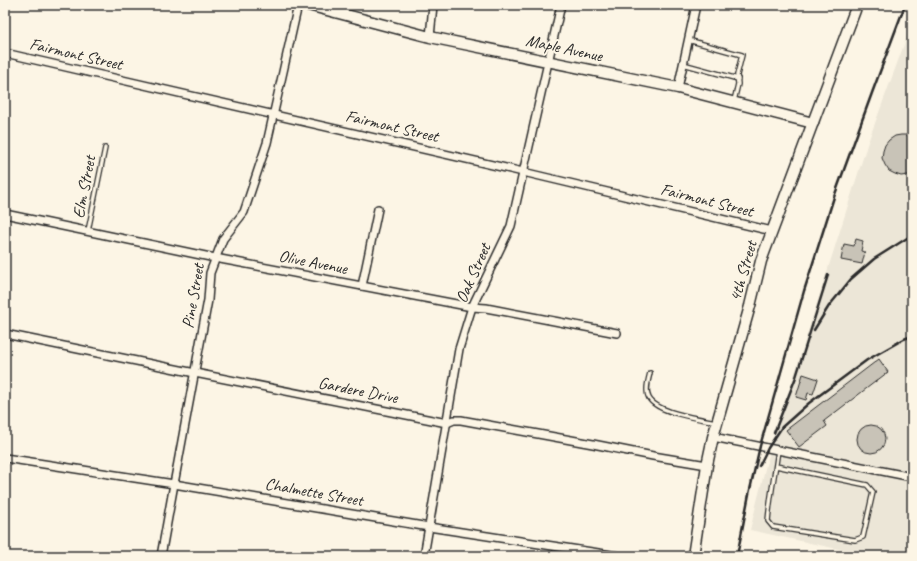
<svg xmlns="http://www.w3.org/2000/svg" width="917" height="561" viewBox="0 0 917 561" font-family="Caveat,sans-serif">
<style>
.built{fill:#ece6d7}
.building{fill:#c8c3b7;stroke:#2b2b2b}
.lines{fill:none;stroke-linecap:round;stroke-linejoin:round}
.lane-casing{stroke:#2b2b2b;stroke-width:6}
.street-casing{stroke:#2b2b2b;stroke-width:10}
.secondary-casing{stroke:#2b2b2b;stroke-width:13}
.lane{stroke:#fcf5e5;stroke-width:3.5}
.street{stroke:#fcf5e5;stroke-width:7}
.secondary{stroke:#fcf5e5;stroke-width:10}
.rail{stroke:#2b2b2b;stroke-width:2.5}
.labels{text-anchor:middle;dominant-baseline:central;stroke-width:4;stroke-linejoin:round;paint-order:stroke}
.street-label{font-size:17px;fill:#2b2b2b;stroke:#fcf5e5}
</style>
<rect width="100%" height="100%" fill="#fcf5e5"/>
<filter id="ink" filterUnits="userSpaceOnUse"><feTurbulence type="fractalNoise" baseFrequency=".025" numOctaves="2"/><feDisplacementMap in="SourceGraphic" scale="8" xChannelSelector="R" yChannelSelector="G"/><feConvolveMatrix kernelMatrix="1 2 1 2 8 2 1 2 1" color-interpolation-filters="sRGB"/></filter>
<g filter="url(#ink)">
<polygon class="built" points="912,23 912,556 870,556 750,530 766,465 868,142"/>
<g class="building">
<polygon points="901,135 908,135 912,137 912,173 908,175 901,176 895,174 889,171 885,165 882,158 883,151 885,145 889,140 895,136"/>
<polygon points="856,239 863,241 861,251 865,252 862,264 841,260 844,244 854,246"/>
<polygon points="879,359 888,372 824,421 827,426 799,447 786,430"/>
<polygon points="803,374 818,379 813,394 808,393 806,400 796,397"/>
<circle cx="871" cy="439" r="14"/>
</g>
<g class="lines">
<defs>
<g id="lane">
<polyline points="688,40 742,55 737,75 738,84 734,101"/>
<polyline points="683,64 738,79"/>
<polyline points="88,231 105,148"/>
<path d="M650 373C648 381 645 391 649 398 657 413 701 419 717 422"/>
<path d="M776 466 867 485 873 492 863 537 855 540 773 527 768 521C770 497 775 473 778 450"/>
</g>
<g id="street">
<polyline points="430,37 433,5"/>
<polyline points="5,53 523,172 772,231"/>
<polyline points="678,88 696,5"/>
<polyline points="5,214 215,258 472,307 486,308 617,333"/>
<polyline points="362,286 378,209"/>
<polyline points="5,334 195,373 447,423 454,420 461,420 593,444 653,456 707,465"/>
<polyline points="713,437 912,477"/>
<polyline points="5,458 174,484 429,527 618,556"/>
<polyline points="161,556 174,484 208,300 210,273 223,239 244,212 267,143 298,5"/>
<polyline points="424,556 459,349 472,307 511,226 561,5"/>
</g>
<g id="secondary">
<polyline points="308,5 430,37 678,88 813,123"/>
<polyline points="693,556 707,465 713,437 750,306 761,261 857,5"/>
</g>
</defs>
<use href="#lane" class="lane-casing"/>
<use href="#street" class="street-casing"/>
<use href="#secondary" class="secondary-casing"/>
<use href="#lane" class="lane"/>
<use href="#street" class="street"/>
<use href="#secondary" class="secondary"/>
<g class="rail">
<polyline points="814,330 829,306 851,279 874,259 912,235"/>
<polyline points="774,433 796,377 828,275"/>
<polyline points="759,466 768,448 782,427 809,403 867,360 904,339 912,336"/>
<polyline points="737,556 749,494 760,446 804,291 834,197 872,93 905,5"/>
</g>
</g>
</g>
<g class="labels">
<g class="street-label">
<text transform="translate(564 48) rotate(12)">Maple Avenue</text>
<text transform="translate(76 54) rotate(13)">Fairmont Street</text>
<text transform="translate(392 126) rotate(13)">Fairmont Street</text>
<text transform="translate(84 187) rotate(-79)">Elm Street</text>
<text transform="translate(707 200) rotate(14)">Fairmont Street</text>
<text transform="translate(313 262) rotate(11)">Olive Avenue</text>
<text transform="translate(743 271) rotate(-74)">4th Street</text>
<text transform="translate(473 273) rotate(-66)">Oak Street</text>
<text transform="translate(193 296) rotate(-80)">Pine Street</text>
<text transform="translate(358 390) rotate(11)">Gardere Drive</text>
<text transform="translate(314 492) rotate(10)">Chalmette Street</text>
</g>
</g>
<rect width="917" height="561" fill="none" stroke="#fcf5e5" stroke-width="20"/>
<rect x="10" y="10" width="897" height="541" fill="none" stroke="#2b2b2b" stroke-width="1.5" filter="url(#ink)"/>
</svg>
